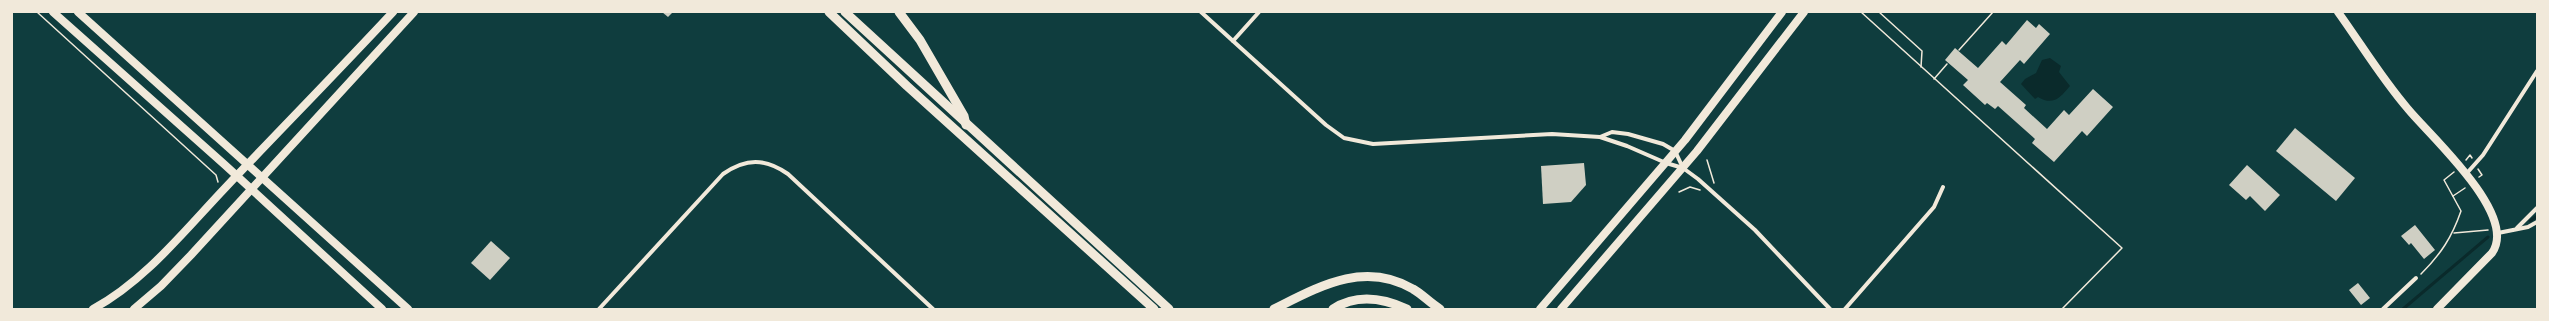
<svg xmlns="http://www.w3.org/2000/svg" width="2549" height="321" viewBox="0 0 2549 321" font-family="Manrope,sans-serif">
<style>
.water{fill:#0a2a2b}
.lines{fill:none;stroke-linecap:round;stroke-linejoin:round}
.stream{stroke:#0a2a2b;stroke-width:3}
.building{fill:#cfcfc3}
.path{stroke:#f1e9da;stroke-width:1.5}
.minor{stroke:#f1e9da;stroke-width:4}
.secondary{stroke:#f1e9da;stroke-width:8}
.trunk{stroke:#f1e9da;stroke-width:9}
</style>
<rect width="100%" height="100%" fill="#0f3d3e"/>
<path class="water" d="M2050 58 2061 66 2059 72 2070 86C2060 98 2053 106 2038 97L2035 99 2021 84 2025 79 2036 73 2042 60Z"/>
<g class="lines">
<g class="stream">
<polyline points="2530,221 2537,216"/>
<polyline points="2403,309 2488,237"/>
</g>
</g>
<g class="building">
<polygon points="662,12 673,12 668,17"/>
<polygon points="2027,20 2036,28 2039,24 2050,34 2024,64 2020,60 2000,82 2026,105 2024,108 2047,129 2064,110 2069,115 2093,89 2113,107 2087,136 2082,131 2054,162 2032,143 2035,139 1998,106 1995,109 1987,103 1985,105 1963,85 1968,80 1945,60 1955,48 1978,68 2002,41 2006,45"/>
<polygon points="2295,128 2355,178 2336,201 2276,151"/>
<polygon points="1584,163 1586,185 1571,202 1543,204 1541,166"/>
<polygon points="2247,165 2280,195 2265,211 2250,196 2246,200 2229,185"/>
<polygon points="2415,225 2435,250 2424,259 2411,243 2409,245 2401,236"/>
<polygon points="491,241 510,258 490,280 471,263"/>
<polygon points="2358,283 2370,298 2361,305 2349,290"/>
</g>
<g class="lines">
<g class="path">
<polyline points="37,12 216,175 218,182"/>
<polyline points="1861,12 2122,248 2062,309"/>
<polyline points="1879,12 1922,51 1921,67"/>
<polyline points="1959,50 1993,12"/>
<polyline points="1934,79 1947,64"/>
<polyline points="1707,160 1714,183"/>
<polyline points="2466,160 2470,155 2472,158"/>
<polyline points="2478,169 2482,175 2479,177"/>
<polyline points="1679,192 1690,187 1700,190"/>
<polyline points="2453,196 2465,188"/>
<polyline points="2454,233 2488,230"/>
<path d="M2421 274C2441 254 2452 237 2461 211L2444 180 2454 172"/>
</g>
<g class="minor">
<polyline points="1201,12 1326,125 1344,138 1373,144 1552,134 1600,137 1627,146 1666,163 1683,168 1698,179 1755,230 1830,309"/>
<polyline points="1233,41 1259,12"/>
<polyline points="1600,137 1612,132 1628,134 1663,144 1675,151 1683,168"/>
<polyline points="2467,173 2483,155 2537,71"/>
<polyline points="2517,228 2537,208"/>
<polyline points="2498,233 2528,227 2537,222"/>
<path d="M599 309 723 174C746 158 765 158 788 174L933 309"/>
<polyline points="1845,309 1934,207 1943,187"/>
<polyline points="2383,309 2416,278"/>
</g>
<g class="secondary">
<polyline points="53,12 225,165 382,309"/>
<polyline points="78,12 408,309"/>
<path d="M2338 12C2361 44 2382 79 2408 109 2431 137 2519 215 2492 253L2437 309"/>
<path d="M93 309C145 281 185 230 226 187 281 129 338 71 393 12"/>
<polyline points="134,309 161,286 191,255 414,12"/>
<polyline points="1540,309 1685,140 1782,12"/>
<polyline points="1561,309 1697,151 1804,12"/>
</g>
<g class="trunk">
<polyline points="829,12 907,86 1154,309"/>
<polyline points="845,12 1169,309"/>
<polyline points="899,12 920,40 964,116 966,125"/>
<path d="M1274 309C1318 287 1364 260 1413 289 1422 294 1430 303 1440 309"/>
<path d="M1333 309C1356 294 1383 298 1407 309"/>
</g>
</g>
<rect width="2549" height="321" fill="none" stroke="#f1e9da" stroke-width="26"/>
</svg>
